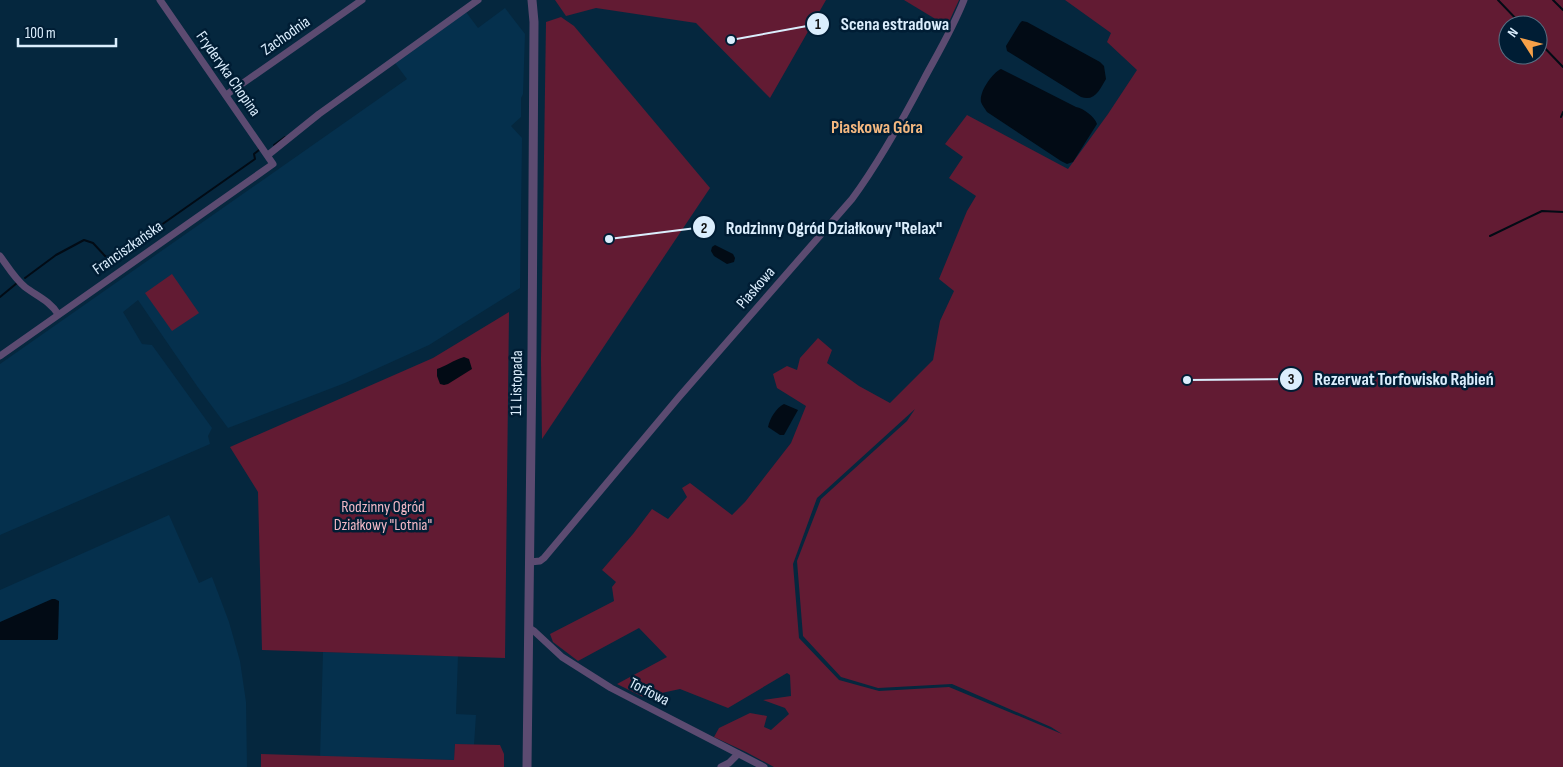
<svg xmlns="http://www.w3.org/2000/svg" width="1563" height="767" viewBox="0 0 1563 767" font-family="'Sofia Sans Condensed',sans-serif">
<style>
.built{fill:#05304d}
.green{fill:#621b33;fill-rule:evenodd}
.water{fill:#020b15}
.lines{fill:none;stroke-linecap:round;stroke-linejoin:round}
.stream{stroke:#020b15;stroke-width:2}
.minor{stroke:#5c4b71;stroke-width:7}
.tertiary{stroke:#5c4b71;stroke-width:9}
.labels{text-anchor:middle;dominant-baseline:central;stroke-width:5;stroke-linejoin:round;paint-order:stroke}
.street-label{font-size:16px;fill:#dbeefd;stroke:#001d34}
.park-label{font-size:16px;fill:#f1b8c5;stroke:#001d34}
.neighbourhood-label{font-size:18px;font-weight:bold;fill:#f4b880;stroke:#001d34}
.leader{fill:none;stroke:#dbeefd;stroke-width:2}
.callout-dot{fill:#dbeefd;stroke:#001d34;stroke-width:2}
.mark-label{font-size:15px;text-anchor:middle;font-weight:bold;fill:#111}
.callout-label{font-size:18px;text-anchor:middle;font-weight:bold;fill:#dbeefd;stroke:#001d34;stroke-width:5;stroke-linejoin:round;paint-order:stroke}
</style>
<rect width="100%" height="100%" fill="#05273e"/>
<g class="built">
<polygon points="505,8 525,34 523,94 521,98 521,117 511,126 522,138 520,288 429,345 345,383 228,428 197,386 138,300 123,312 142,344 152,345 212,428 208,436 210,444 0,535 0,364 407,79 395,63 466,12 478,28"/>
<polygon points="169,515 199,583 212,577 229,622 240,661 246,702 247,767 0,767 0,590"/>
<polygon points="323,652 458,656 456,714 476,715 474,745 455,744 454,760 320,757"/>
</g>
<g class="green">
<polygon points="555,0 826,0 770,98 696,23 596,8 566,16"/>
<polygon points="904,0 959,0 947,26"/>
<path d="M1065 0H1563V767H774L746 752 714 737 719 728 750 713 767 716 764 727 771 730 789 714 785 708 763 700 791 696 790 675 787 673 728 708 680 689 643 697 617 684 667 657 639 628 578 661 553 642 550 634 614 601 612 587 616 582 602 570 633 534 652 509 668 519 687 497 682 488 690 483 732 515 745 502 791 443 806 406 777 388 773 374 787 366 797 370 800 358 818 338 832 350 827 363 859 386 890 403 933 360 940 321 954 291 939 279 967 211 976 196 949 178 963 157 945 144 967 115 1068 169 1108 114 1137 70 1107 42 1111 33ZM1508 25H1538V55H1508ZM915 409 907 421 821 499 797 561 803 636 841 677 878 688 952 684 1051 727 1062 734 949 687 879 691 839 680 799 638 793 564 817 498Z"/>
<polygon points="561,17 574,26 710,188 542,439 541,359 546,22"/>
<polygon points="172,274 199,313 172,331 145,293"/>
<polygon points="509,312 505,658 262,650 258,492 230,447 433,358"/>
<polygon points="455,744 500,745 504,754 504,767 261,767 261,754 454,760"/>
</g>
<g class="water">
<path d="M1022 21 1027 22 1100 62 1104 66 1106 79C1100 89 1095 102 1081 97L1007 51 1006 46 1020 23Z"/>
<path d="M1001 69 1076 107C1083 108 1095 117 1097 124L1073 162 1067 164 1061 161 987 112C985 109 982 105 981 102 979 92 992 73 1001 69Z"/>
<polygon points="715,245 733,254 735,258 734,262 727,264 714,256 711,251 712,247"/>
<path d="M464 357 469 359 472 369 448 384 444 385 440 384 437 376V369C446 366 454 360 464 357Z"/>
<path d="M784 404 798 410 784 435H780L768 427C770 418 776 408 784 404Z"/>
<polygon points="52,599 55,599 59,601 58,639 57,640 0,640 0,622"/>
</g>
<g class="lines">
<g class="stream">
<polyline points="1498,0 1522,25"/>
<polyline points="1553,0 1563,10"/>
<polyline points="1538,41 1563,67"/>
<polyline points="1561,117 1563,112"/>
<polyline points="274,145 285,137"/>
<polyline points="1490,236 1542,211 1563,212"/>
<polyline points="137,242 255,159 254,154 259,150"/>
<polyline points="25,278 56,255 84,240 93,243 106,257 121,252"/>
<polyline points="0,297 17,283"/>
</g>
<g class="minor">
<polyline points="226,95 362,0"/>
<polyline points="268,155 319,114 478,0"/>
<path d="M0 256C8 267 15 279 25 287 37 296 50 301 58 314"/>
<polyline points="0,356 273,164 160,0"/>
<path d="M530 562 540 561 544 558 679 397 852 199C880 161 902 121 924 79 938 53 953 28 964 0"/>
<polyline points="529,628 534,631 562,657 611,688 764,767"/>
<polyline points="721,767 729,763 738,754"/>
</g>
<polyline class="tertiary" points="527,767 532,358 534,22 532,0"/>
</g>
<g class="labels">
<g class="street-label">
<text transform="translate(286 36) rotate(-35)">Zachodnia</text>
<text transform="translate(228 74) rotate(55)">Fryderyka Chopina</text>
<text transform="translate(128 248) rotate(-35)">Franciszkańska</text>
<text transform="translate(756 288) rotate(-49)">Piaskowa</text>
<text transform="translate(517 383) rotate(-89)">11 Listopada</text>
<text transform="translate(649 692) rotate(27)">Torfowa</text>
</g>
<g class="park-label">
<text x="383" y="507">Rodzinny Ogród<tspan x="383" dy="18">Działkowy "Lotnia"</tspan></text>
</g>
<g class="neighbourhood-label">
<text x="877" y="127">Piaskowa Góra</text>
</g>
</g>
<path class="leader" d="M731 40L818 24M609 239L704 227M1187 380L1291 379"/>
<g class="callout-dot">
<circle cx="731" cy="40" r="5"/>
<circle cx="609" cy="239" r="5"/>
<circle cx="1187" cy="380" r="5"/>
<circle cx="818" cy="24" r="12"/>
<circle cx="704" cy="227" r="12"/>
<circle cx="1291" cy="379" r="12"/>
</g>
<g class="mark-label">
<text x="818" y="29">1</text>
<text x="704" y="233">2</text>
<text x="1291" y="384">3</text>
</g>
<g class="callout-label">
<text x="895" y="30">Scena estradowa</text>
<text x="834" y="234">Rodzinny Ogród Działkowy "Relax"</text>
<text x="1404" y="385">Rezerwat Torfowisko Rąbień</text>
</g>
<g transform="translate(1523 40) rotate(306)"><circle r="24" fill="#001d34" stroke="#587184"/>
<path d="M0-4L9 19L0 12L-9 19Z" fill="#f7a148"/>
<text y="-8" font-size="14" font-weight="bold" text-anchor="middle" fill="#dbeefd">N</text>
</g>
<path d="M18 38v8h98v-8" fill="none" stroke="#dbeefd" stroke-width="2.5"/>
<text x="25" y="38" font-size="15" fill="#dbeefd" stroke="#001d34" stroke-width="4" paint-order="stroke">100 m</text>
</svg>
